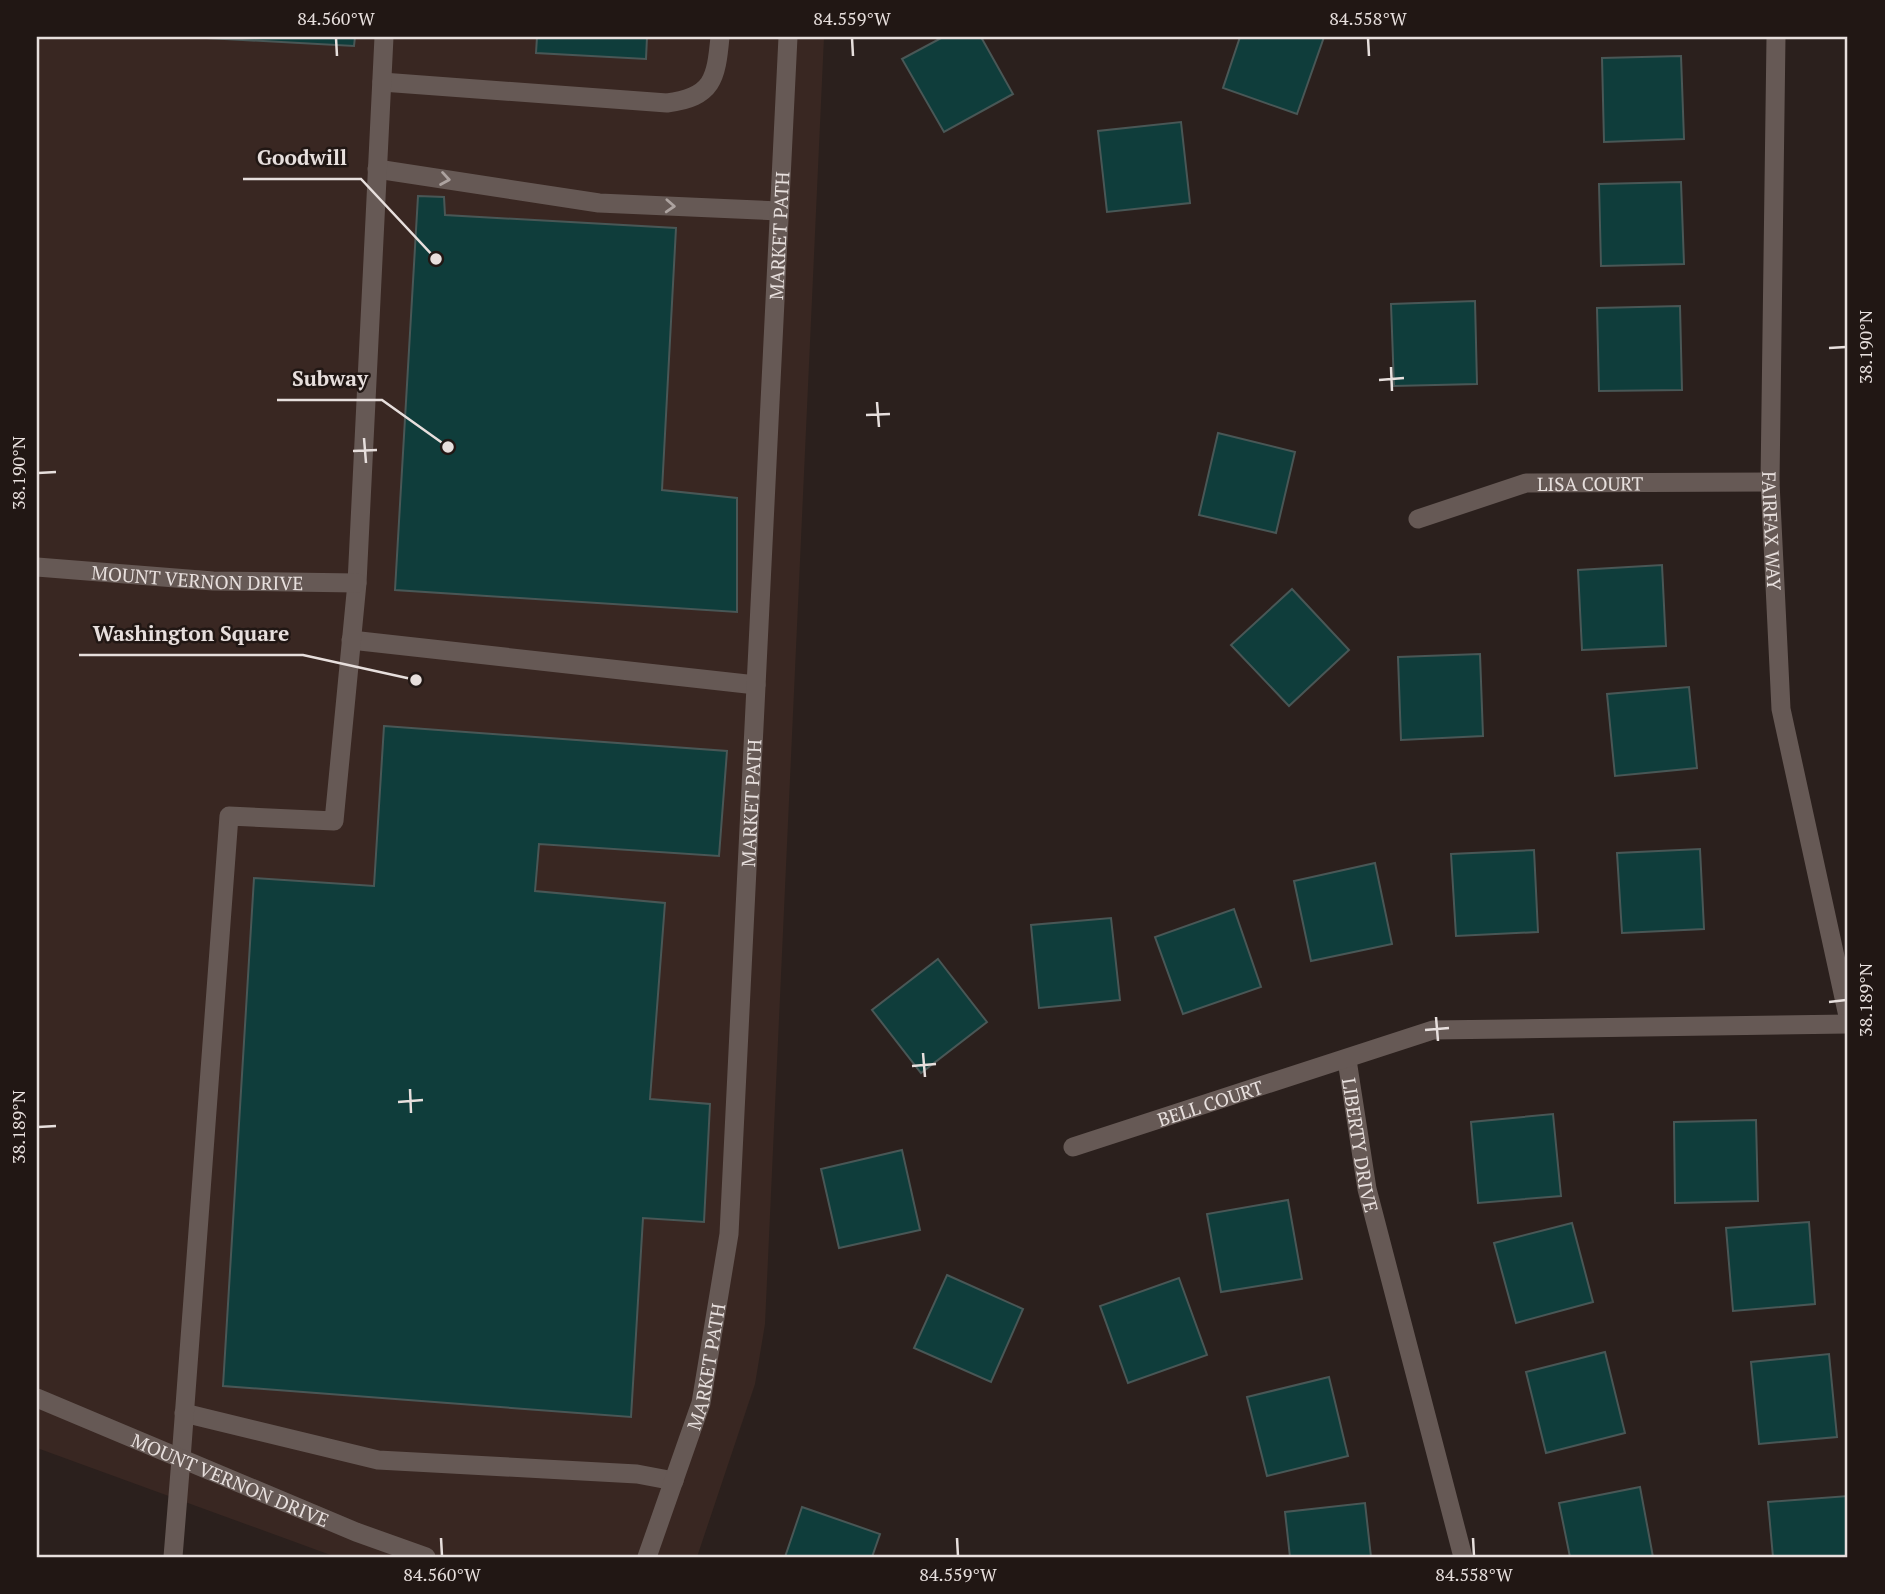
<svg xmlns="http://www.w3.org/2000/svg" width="1885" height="1594" viewBox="0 0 1885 1594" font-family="'PT Serif',serif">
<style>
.built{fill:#392722}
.building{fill:#0f3d3b;stroke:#495756;stroke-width:2}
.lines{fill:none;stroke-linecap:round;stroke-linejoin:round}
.service{stroke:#665955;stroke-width:19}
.minor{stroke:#665955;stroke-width:19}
.oneway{stroke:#ada3a0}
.ticks{fill:none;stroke:#e7dfdd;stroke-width:2.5}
.labels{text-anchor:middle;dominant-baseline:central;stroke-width:5;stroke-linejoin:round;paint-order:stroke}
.street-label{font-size:19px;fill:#e7dfdd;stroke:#211714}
.leader{fill:none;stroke:#e7dfdd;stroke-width:2.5}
.callout-dot{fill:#e7dfdd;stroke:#211714;stroke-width:2.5}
.callout-label{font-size:21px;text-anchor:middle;font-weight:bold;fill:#e7dfdd;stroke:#211714;stroke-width:5;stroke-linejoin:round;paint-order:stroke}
.neatline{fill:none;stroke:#e7dfdd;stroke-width:2.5}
.ticks-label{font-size:18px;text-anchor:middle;fill:#e7dfdd}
</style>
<rect width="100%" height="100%" fill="#2b201d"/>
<polygon class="built" points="37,37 824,37 765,1324 755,1384 697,1557 336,1557 37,1448"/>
<g class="building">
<polygon points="188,37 355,37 354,46"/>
<polygon points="537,37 647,37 646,59 536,53"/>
<polygon points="943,37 981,37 1013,94 944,132 902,59"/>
<polygon points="1240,37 1324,37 1297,114 1223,88"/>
<polygon points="1681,56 1684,139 1604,142 1602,58"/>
<polygon points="1181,122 1190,203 1107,212 1098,131"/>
<polygon points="1681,182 1684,264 1601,266 1599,184"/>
<polygon points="418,196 444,197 445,215 676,228 662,490 737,498 737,612 395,590"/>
<polygon points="1475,301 1477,384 1394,386 1391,304"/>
<polygon points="1680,306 1682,390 1599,391 1597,308"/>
<polygon points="1218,433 1295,452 1276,533 1199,515"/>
<polygon points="1662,565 1666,646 1582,650 1578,570"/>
<polygon points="1292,589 1349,650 1289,706 1231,645"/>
<polygon points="1480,654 1483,736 1401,740 1398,657"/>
<polygon points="1689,687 1697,768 1615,776 1607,694"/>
<polygon points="384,726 727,751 719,856 539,844 535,891 665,903 650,1099 710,1104 704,1222 643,1218 631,1417 223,1386 254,878 374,886"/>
<polygon points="1700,849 1704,929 1622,933 1617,853"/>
<polygon points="1534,850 1538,932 1456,936 1451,854"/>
<polygon points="1375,863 1392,944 1311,961 1294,881"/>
<polygon points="1234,909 1261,987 1183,1014 1155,937"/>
<polygon points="1111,918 1120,1000 1039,1008 1031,925"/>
<polygon points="938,959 987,1022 921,1073 872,1010"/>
<polygon points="1553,1114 1561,1196 1478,1203 1471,1122"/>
<polygon points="1756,1120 1758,1201 1675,1203 1674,1122"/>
<polygon points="902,1150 920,1230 839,1248 821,1169"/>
<polygon points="1288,1200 1302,1279 1221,1292 1207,1214"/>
<polygon points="1809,1222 1815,1304 1733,1311 1726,1228"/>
<polygon points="1572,1223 1593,1302 1516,1323 1494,1243"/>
<polygon points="947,1275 1023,1309 991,1382 914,1348"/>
<polygon points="1179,1278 1207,1355 1128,1383 1100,1306"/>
<polygon points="1605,1352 1625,1433 1546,1453 1526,1372"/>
<polygon points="1829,1354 1837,1437 1759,1444 1751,1362"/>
<polygon points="1329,1377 1348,1456 1267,1476 1247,1397"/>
<polygon points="1640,1487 1653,1557 1570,1557 1559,1503"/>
<polygon points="1848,1496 1848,1557 1773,1557 1768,1502"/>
<polygon points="1365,1503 1371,1557 1290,1557 1285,1512"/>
<polygon points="802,1507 880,1534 872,1557 785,1557"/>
</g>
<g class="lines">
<g class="service">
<path d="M382 82 667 103C713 97 716 79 720 37"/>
<polyline points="377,169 599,203 779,211"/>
<polyline points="351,640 756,685"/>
<polyline points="184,1413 378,1460 637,1474 674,1481"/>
<polyline points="181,1459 229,816 334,821 357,583 384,37"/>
</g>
<g class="minor">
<path id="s1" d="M1776 37 1770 482 1781 709 1848 1016"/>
<path id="s2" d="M1418 519 1526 483 1770 482"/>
<path id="s3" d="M37 567 213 581 357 583"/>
<path id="s4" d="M1347 1060 1367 1189 1463 1557"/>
<path id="s5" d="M1073 1147 1433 1030 1848 1024"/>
<path id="s6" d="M37 1398 356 1532 426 1557"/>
<polyline points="173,1557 181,1459"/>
<path id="s7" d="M647 1557 701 1403 729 1234 788 37"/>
</g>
</g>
<defs><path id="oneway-chevron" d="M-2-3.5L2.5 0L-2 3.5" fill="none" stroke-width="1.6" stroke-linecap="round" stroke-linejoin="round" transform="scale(1.75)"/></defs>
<g class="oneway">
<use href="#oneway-chevron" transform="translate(445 179) rotate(9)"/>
<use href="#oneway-chevron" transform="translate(670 206) rotate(3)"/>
</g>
<path class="ticks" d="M336 38 337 56M852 38 853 56M1368 38 1369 56M1829 348 1846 347M1391 367 1392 391M1379 380 1404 378M877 402 879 427M866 415 890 414M364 438 366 463M353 451 377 450M38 473 56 472M1829 1002 1846 1000M1436 1017 1438 1041M1425 1030 1449 1028M923 1053 925 1077M912 1066 936 1064M410 1089 411 1113M398 1102 423 1100M38 1127 56 1126M441 1538 442 1556M957 1538 958 1556M1473 1538 1474 1556"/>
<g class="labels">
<g class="street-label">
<text stroke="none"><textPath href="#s7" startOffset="1334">MARKET PATH</textPath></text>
<text stroke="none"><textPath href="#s2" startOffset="178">LISA COURT</textPath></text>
<text stroke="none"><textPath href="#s1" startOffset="494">FAIRFAX WAY</textPath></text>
<text stroke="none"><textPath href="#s3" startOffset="161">MOUNT VERNON DRIVE</textPath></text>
<text stroke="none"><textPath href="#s7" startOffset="766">MARKET PATH</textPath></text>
<text stroke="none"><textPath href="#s5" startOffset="144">BELL COURT</textPath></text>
<text stroke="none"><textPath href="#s4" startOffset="86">LIBERTY DRIVE</textPath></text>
<text stroke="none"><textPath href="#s7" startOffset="200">MARKET PATH</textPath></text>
<text stroke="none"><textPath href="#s6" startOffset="210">MOUNT VERNON DRIVE</textPath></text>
</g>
</g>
<path class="leader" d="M436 259L361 179H243M448 447L382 400H277M416 680L303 655H79"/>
<g class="callout-dot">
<circle cx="436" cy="259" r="7"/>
<circle cx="448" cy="447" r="7"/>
<circle cx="416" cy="680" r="7"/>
</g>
<g class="callout-label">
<text x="302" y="165">Goodwill</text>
<text x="330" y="386">Subway</text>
<text x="191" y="641">Washington Square</text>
</g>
<rect width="1885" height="1594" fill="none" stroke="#211714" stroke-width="77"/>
<rect x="38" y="38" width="1808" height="1518" class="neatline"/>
<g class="ticks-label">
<text x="336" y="25">84.560°W</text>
<text x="852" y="25">84.559°W</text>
<text x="1368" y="25">84.558°W</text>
<text transform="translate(1866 347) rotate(-90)" y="6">38.190°N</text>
<text transform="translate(19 473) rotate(-90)" y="6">38.190°N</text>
<text transform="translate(1866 1000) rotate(-90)" y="6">38.189°N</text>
<text transform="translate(19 1127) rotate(-90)" y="6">38.189°N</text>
<text x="442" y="1581">84.560°W</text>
<text x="958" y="1581">84.559°W</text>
<text x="1474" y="1581">84.558°W</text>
</g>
</svg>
